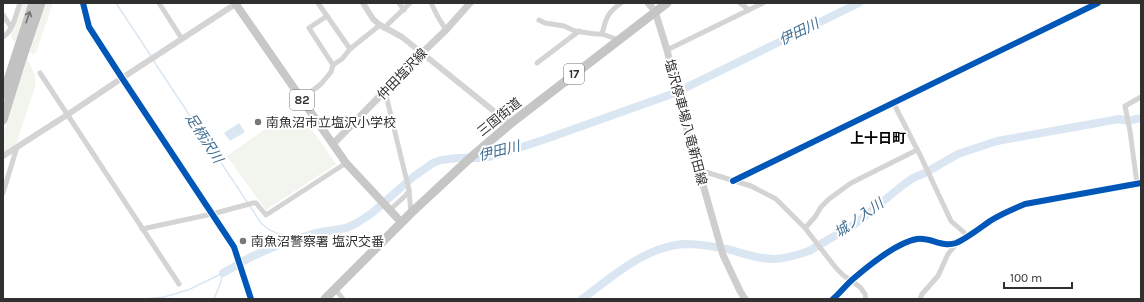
<svg xmlns="http://www.w3.org/2000/svg" width="1144" height="302" viewBox="0 0 1144 302" font-family="Karla,'Noto Sans JP',sans-serif">
<style>
.green{fill:#f1f5ed}
.water{fill:#dae7f2}
.lines{fill:none;stroke-linecap:round;stroke-linejoin:round}
.stream{stroke:#dae7f2;stroke-width:1.5}
.river{stroke:#dae7f2;stroke-width:8}
.minor{stroke:#d4d4d4;stroke-width:5}
.tertiary{stroke:#d4d4d4;stroke-width:6}
.secondary{stroke:#cecece;stroke-width:7}
.primary{stroke:#c8c8c8;stroke-width:8}
.trunk{stroke:#c5c5c5;stroke-width:9}
.motorway{stroke:#c2c2c2;stroke-width:9}
.cycleway-casing{stroke:#fff;stroke-width:8}
.cycleway{stroke:#0057b8;stroke-width:6}
.oneway{stroke:#727272}
.poi-dot{fill:#787878;stroke:#fff;stroke-width:1.5}
.labels{text-anchor:middle;dominant-baseline:central;stroke-width:4;stroke-linejoin:round;paint-order:stroke}
.shield{fill:#fff;stroke:#6e6e6e;stroke-width:1}
.shield-label{font-size:12px;font-weight:bold;fill:#303030}
.street-label{font-size:13px;fill:#303030;stroke:#fff}
.poi-label{font-size:13px;fill:#303030;stroke:#fff;text-anchor:start}
.water-label{font-size:14px;font-style:italic;fill:#3e6d92;stroke:#fff}
.neighbourhood-label{font-size:14px;font-weight:bold;fill:#000;stroke:#fff}
</style>
<rect width="100%" height="100%" fill="#fff"/>
<g class="green">
<polygon points="22,3 28,3 15,42 12,39 11,34"/>
<polygon points="46,3 53,3 36,52 33,55 30,52"/>
<polygon points="27,59 35,75 35,87 16,144 3,153 3,135"/>
<polygon points="278,120 307,123 336,164 266,210 227,156"/>
</g>
<polygon class="water" points="239,123 245,132 230,141 224,133"/>
<g class="lines">
<g class="stream">
<polyline points="116,3 151,56"/>
<path d="M153 60 261 223C278 240 294 235 316 233"/>
<polyline points="145,299 164,297 188,290 223,273"/>
<polyline points="214,299 220,284 223,273"/>
</g>
<g class="river">
<polyline points="223,273 251,257 285,242 316,233 346,228 357,223 372,213 413,177 433,163 441,160 458,158 483,158 497,155 543,140 672,94 681,90 859,3"/>
<path d="M582 299C612 277 647 245 686 244 701 244 717 247 731 250 745 254 759 259 773 259 785 259 797 255 809 251L855 224 903 185 913 178 925 173 958 154 997 141 1119 119 1128 121 1141 118"/>
</g>
<g class="minor">
<polyline points="83,3 89,27 122,78 234,247 251,299"/>
<polyline points="159,3 182,39"/>
<polyline points="318,3 350,49"/>
<polyline points="399,3 404,10"/>
<polyline points="431,3 438,17 446,30"/>
<polyline points="740,3 749,10"/>
<polyline points="3,15 11,27"/>
<polyline points="327,16 309,28 333,65"/>
<polyline points="539,20 545,23 564,26 575,31 595,34 602,34 619,40"/>
<polyline points="384,28 410,3"/>
<path d="M602 34C606 18 607 13 621 3"/>
<path d="M3 37C13 31 16 14 20 3"/>
<polyline points="667,50 763,3"/>
<polyline points="537,63 579,31"/>
<polyline points="40,73 179,284"/>
<polyline points="385,91 409,190 411,213"/>
<polyline points="302,99 321,84 331,72 333,65 342,59 350,49 380,25"/>
<polyline points="893,102 922,159 951,221 968,236"/>
<polyline points="699,170 751,186 776,199 805,228 836,268 843,275 860,287 865,294 866,299"/>
<polyline points="733,181 1098,3"/>
<polyline points="1137,184 1130,131 1125,106 1141,97"/>
<polyline points="3,193 17,147"/>
<polyline points="390,210 406,195 409,191"/>
<polyline points="805,228 815,217 821,207 829,199 851,183 917,150"/>
<polyline points="142,229 212,214 253,203 256,203 266,215 346,163"/>
<polyline points="335,289 343,299"/>
<path d="M833 299C840 293 846 285 853 279 867 267 898 242 917 239 931 237 942 248 956 243 966 239 980 228 990 221 1001 214 1013 209 1025 204L1141 183"/>
<polyline points="920,299 922,294 938,276 948,254 957,243"/>
</g>
<g class="tertiary">
<polyline points="363,3 373,19 380,25 402,37 510,124"/>
<polyline points="3,156 67,115 122,78 237,3"/>
</g>
<g class="secondary">
<polyline points="648,3 655,11 667,50 678,97 723,255 740,291 745,299"/>
<polyline points="333,144 422,53 446,30 470,3"/>
</g>
<polyline class="primary" points="235,3 346,163 401,222"/>
<polyline class="trunk" points="325,299 411,213 469,159 510,124 667,3"/>
<g class="motorway">
<polyline points="3,95 33,3"/>
<polyline points="3,120 22,59 41,3"/>
</g>
<defs>
<g id="cycleway">
<polyline points="83,3 89,27 122,78 234,247 251,299"/>
<polyline points="733,181 1098,3"/>
<path d="M833 299C840 293 846 285 853 279 867 267 898 242 917 239 931 237 942 248 956 243 966 239 980 228 990 221 1001 214 1013 209 1025 204L1141 183"/>
</g>
</defs>
<use href="#cycleway" class="cycleway-casing"/>
<use href="#cycleway" class="cycleway"/>
</g>
<defs><path id="oneway-shaft" d="M-6 0H5M1.5-3L5.5 0L1.5 3" fill="none" stroke-width="1.6" stroke-linecap="round" stroke-linejoin="round"/></defs>
<use class="oneway" href="#oneway-shaft" transform="translate(28 17) rotate(-71)"/>
<g class="poi-dot">
<circle cx="258" cy="122" r="4"/>
<circle cx="243" cy="241" r="4"/>
</g>
<g class="labels">
<g class="shield">
<rect x="564" y="64" width="20" height="20" rx="3"/>
<rect x="290" y="90" width="24" height="20" rx="3"/>
</g>
<g class="shield-label">
<text x="574" y="74">17</text>
<text x="302" y="100">82</text>
</g>
<g class="street-label">
<text transform="translate(402 74) rotate(-46)">仲田塩沢線</text>
<text transform="translate(499 117) rotate(-39)">三国街道</text>
<text transform="translate(686 122) rotate(75)">塩沢停車場八竜新田線</text>
</g>
<g class="poi-label">
<text x="266" y="122">南魚沼市立塩沢小学校</text>
<text x="251" y="241">南魚沼警察署 塩沢交番</text>
</g>
<g class="water-label">
<text transform="translate(799 32) rotate(-26)">伊田川</text>
<text transform="translate(204 138) rotate(57)">足柄沢川</text>
<text transform="translate(499 151) rotate(-14)">伊田川</text>
<text transform="translate(859 218) rotate(-35)">城ノ入川</text>
</g>
<g class="neighbourhood-label">
<text x="878" y="138">上十日町</text>
</g>
</g>
<rect width="1144" height="302" fill="none" stroke="#303030" stroke-width="8"/>
<path d="M1004 282v6h68v-6" fill="none" stroke="#303030" stroke-width="2"/>
<text x="1010" y="282" font-size="12" fill="#303030" stroke="#ffffff" stroke-width="3" paint-order="stroke">100 m</text>
</svg>
